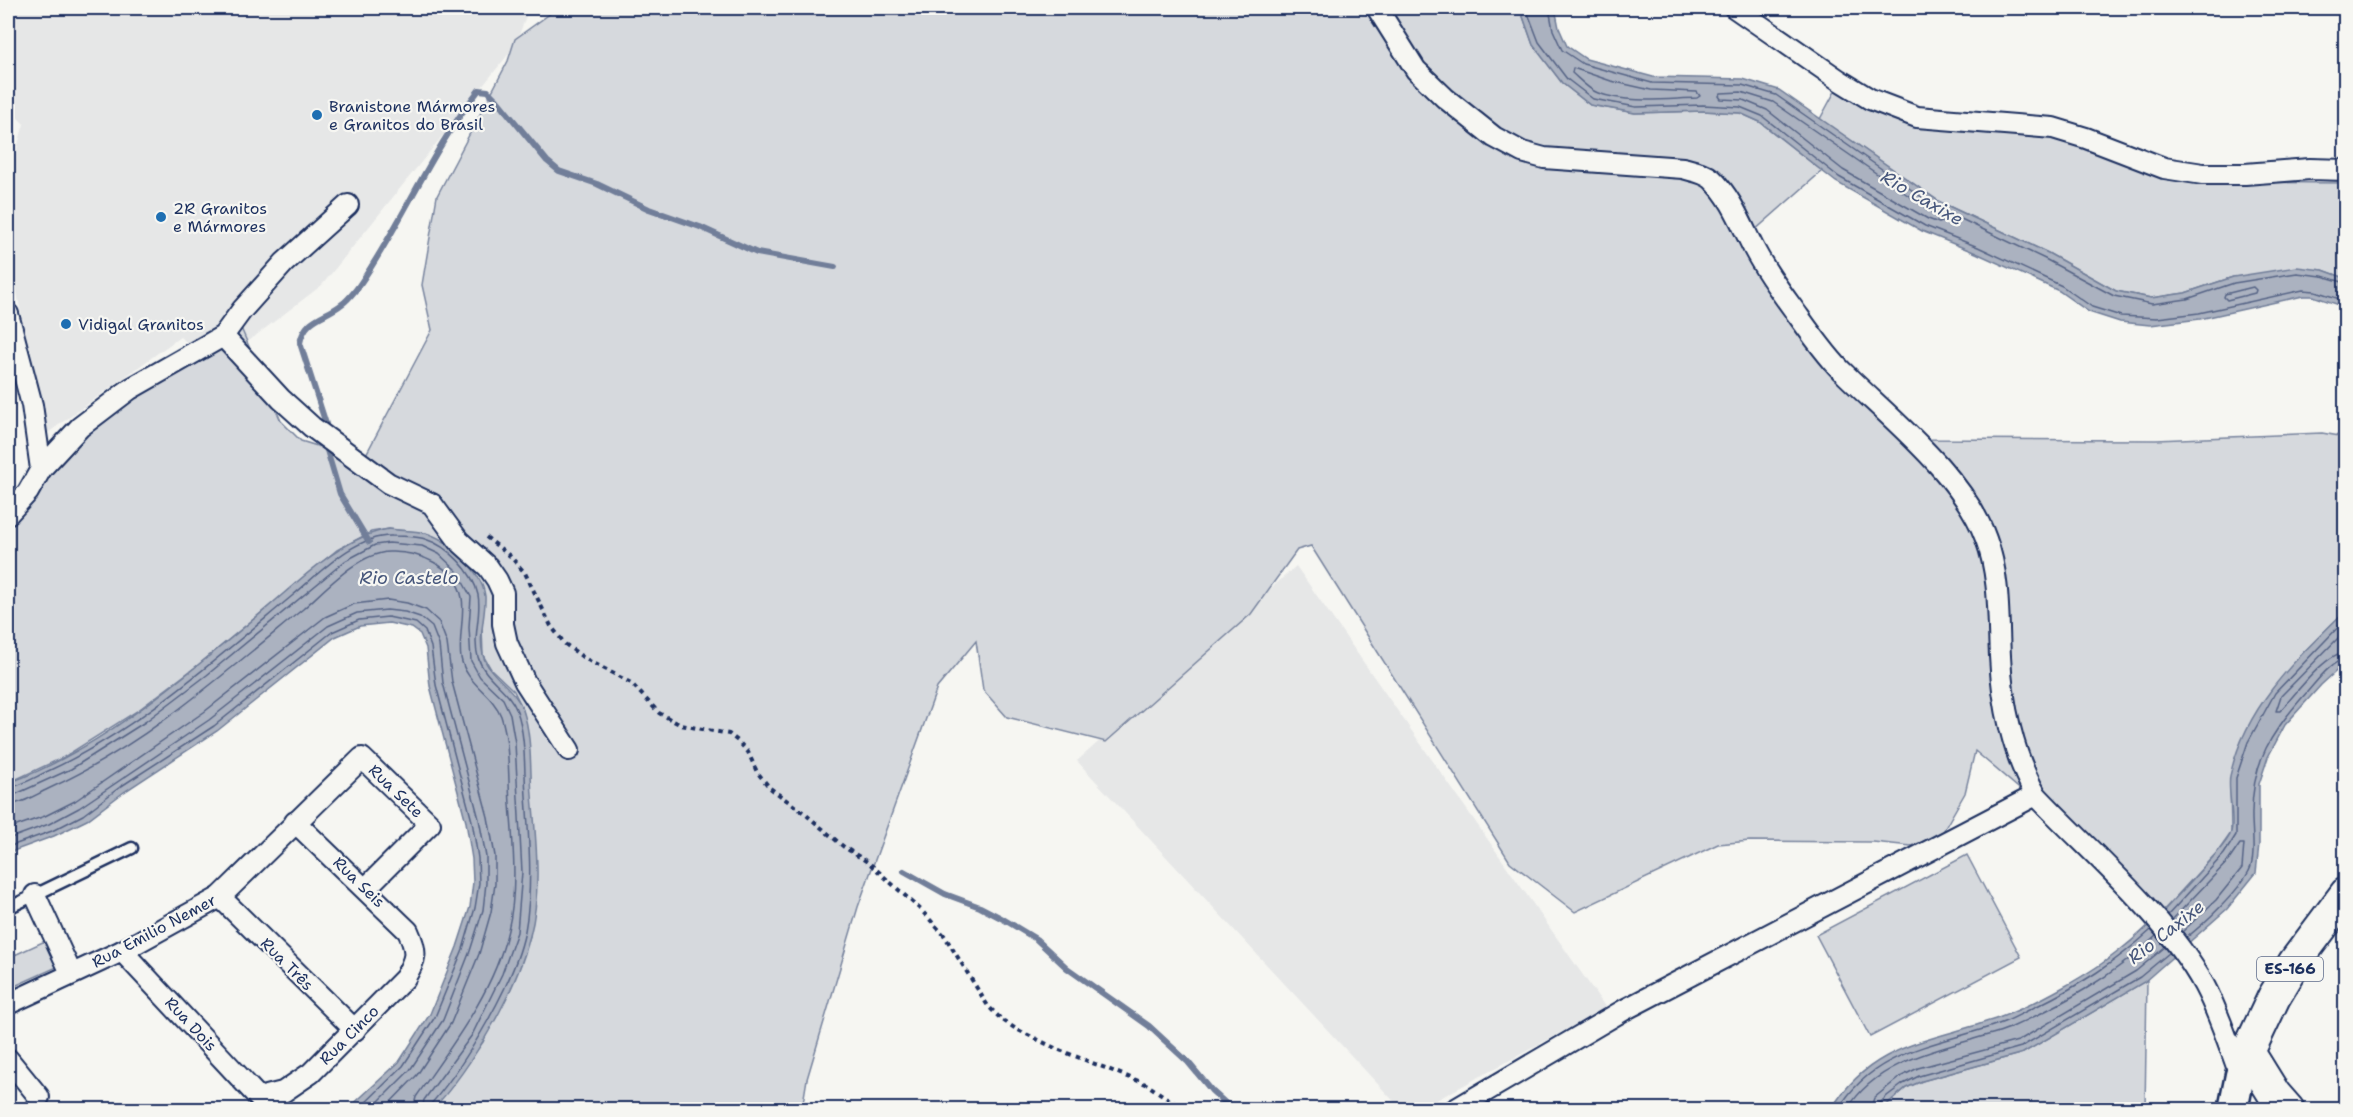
<svg xmlns="http://www.w3.org/2000/svg" width="2353" height="1117" viewBox="0 0 2353 1117" font-family="'Shantell Sans',sans-serif">
<style>
.built{fill:#e6e7e7}
.green{fill:#d6d9dd;stroke:#78849e;stroke-width:1.5}
.water{fill:#abb2c0;stroke:#717e99;stroke-width:1.5}
.lines{fill:none;stroke-linecap:round;stroke-linejoin:round}
.shore{stroke:#556385;stroke-width:1.5}
.stream{stroke:#717e99;stroke-width:6}
.lane-casing{stroke:#1b2f5e;stroke-width:15}
.street-casing{stroke:#1b2f5e;stroke-width:24}
.secondary-casing{stroke:#1b2f5e;stroke-width:33}
.primary-casing{stroke:#1b2f5e;stroke-width:36}
.path{stroke:#1b2f5e;stroke-width:4;stroke-dasharray:4.5 4.5;stroke-linecap:butt}
.lane{stroke:#f6f6f2;stroke-width:10}
.street{stroke:#f6f6f2;stroke-width:20}
.secondary{stroke:#f6f6f2;stroke-width:28}
.primary{stroke:#f6f6f2;stroke-width:32}
.poi-dot{fill:#1f6fb2;stroke:#f6f6f2;stroke-width:2}
.labels{text-anchor:middle;dominant-baseline:central;stroke-width:4.5;stroke-linejoin:round;paint-order:stroke}
.shield{fill:#f6f6f2;stroke:#5d6b8a;stroke-width:1.5}
.shield-label{font-size:15px;font-weight:bold;fill:#1b2f5e}
.poi-label{font-size:16px;fill:#1b2f5e;stroke:#f6f6f2;text-anchor:start}
.street-label{font-size:16px;fill:#1b2f5e;stroke:#f6f6f2}
.water-label{font-size:18px;font-style:italic;fill:#46567b;stroke:#f6f6f2}
</style>
<rect width="100%" height="100%" fill="#f6f6f2"/>
<filter id="ink" filterUnits="userSpaceOnUse"><feTurbulence type="fractalNoise" baseFrequency=".0167" numOctaves="2"/><feDisplacementMap in="SourceGraphic" scale="12" xChannelSelector="R" yChannelSelector="G"/><feConvolveMatrix kernelMatrix="1 2 1 2 8 2 1 2 1" color-interpolation-filters="sRGB"/></filter>
<g filter="url(#ink)">
<g class="built">
<polygon points="8,8 529,8 515,46 322,285 217,365 180,337 45,435 8,247 8,179 24,124 8,108"/>
<polygon points="1296,566 1606,1008 1420,1109 1401,1109 1077,761"/>
</g>
<g class="green">
<polygon points="558,8 1520,8 1533,45 1562,83 1590,105 1635,113 1703,111 1740,113 1760,122 1822,171 1745,239 1767,287 1913,439 2156,440 2322,433 2345,437 2345,611 2302,654 2230,778 2231,833 2219,850 2160,914 2150,901 1975,751 1965,793 1941,835 1911,846 1873,842 1750,841 1718,844 1575,912 1510,862 1311,546 1297,550 1251,614 1106,742 1007,717 983,690 976,641 937,688 858,907 807,1079 802,1109 433,1109 483,1042 530,936 536,872 528,741 523,710 514,691 491,669 483,655 482,627 468,562 447,543 426,533 389,529 371,532 337,550 198,665 137,711 64,757 8,783 8,511 84,424 241,328 281,421 301,441 363,460 432,330 422,285 437,196 508,61 515,39"/>
<polygon points="1839,84 1878,106 2053,136 2226,182 2345,183 2345,278 2323,270 2233,277 2185,293 2151,298 2116,291 2048,253 1940,202 1820,119"/>
<polygon points="1967,855 2021,957 1870,1037 1816,935"/>
<polygon points="45,941 57,967 8,989 8,958"/>
<polygon points="2147,980 2145,1109 1881,1110 1906,1088 1922,1081 2023,1053"/>
</g>
<g class="water">
<polygon points="1520,8 1555,8 1559,28 1567,46 1586,59 1653,77 1743,79 1779,90 1940,202 2048,253 2116,291 2151,298 2185,293 2233,277 2297,267 2323,270 2345,278 2345,307 2313,296 2303,296 2200,319 2150,325 2120,322 2089,312 2059,291 1976,253 1922,231 1836,182 1760,122 1740,113 1703,111 1635,113 1590,105 1562,83 1533,45"/>
<path d="M389 529C400 531 413 530 425 533 448 538 482 572 485 596 486 615 478 636 483 655 489 677 515 687 523 710 532 736 530 768 532 795 536 840 542 892 530 936 516 992 472 1067 433 1109H348L399 1062 430 1014 457 947 470 907 473 882 472 859 466 822 430 686 426 648 420 634 412 628 389 623 360 626 335 637 217 731 124 792 87 820 54 836 8 853V783C95 753 183 678 254 619 292 588 339 537 389 529Z"/>
<path d="M2345 611V663L2321 685 2285 725 2268 757 2259 784V844L2256 873 2227 909 2144 982 2023 1053 1922 1081 1906 1088 1881 1109 1831 1110C1871 1042 1935 1041 2001 1017 2036 1004 2092 973 2120 950 2150 927 2176 898 2201 870 2211 859 2223 848 2230 835 2236 821 2227 792 2230 776 2245 706 2297 658 2345 611Z"/>
</g>
<g class="lines">
<g class="shore">
<polyline points="1526,8 1539,42 1567,79 1593,99 1636,107 1703,105 1740,107 1762,116 1839,177 1925,226 1978,247 2062,286 2092,307 2121,316 2157,318 2199,313 2303,290 2315,291 2346,301"/>
<polyline points="1549,8 1553,30 1562,50 1583,64 1652,83 1742,85 1776,95 1936,207 2045,259 2114,296 2152,304 2187,299 2234,283 2297,273 2322,276 2346,283"/>
<path d="M1573 68 1611 81 1651 90 1697 92 1700 96 1697 98C1665 99 1629 104 1598 93 1589 90 1580 80 1572 73Z"/>
<polygon points="1741,92 1773,102 1941,218 1942,222 1939,223 1928,219 1843,170 1767,110 1743,100 1721,99 1719,96 1721,93"/>
<polygon points="2253,287 2256,290 2255,293 2227,300 2224,297 2225,294"/>
<path d="M2346 630 2281 696 2276 711H2280C2294 696 2325 653 2346 652"/>
<path d="M8 788C20 786 32 779 44 773 136 731 215 660 292 596 319 574 354 535 392 536 402 536 416 536 425 539 448 546 473 571 478 595 482 614 472 637 478 657 484 679 509 689 517 711 526 737 524 768 526 796 529 840 533 887 525 931 515 982 465 1065 431 1104L429 1110"/>
<polyline points="8,796 16,794 71,769 145,722 207,675 345,561 375,545 389,543 422,546 439,554 457,571 471,597 469,627 471,661 480,677 503,699 510,714 515,743 522,872 517,932 502,974 472,1035 424,1100 422,1110"/>
<path d="M8 805C22 804 35 795 48 789 143 746 224 674 303 609 325 590 358 553 389 552 417 551 456 565 462 598 465 614 458 640 461 658 466 684 493 694 501 716 510 743 508 776 510 804 513 844 518 890 508 930 494 992 452 1045 416 1097L413 1110"/>
<polyline points="8,829 45,816 75,801 204,712 325,617 354,604 388,600 407,603 426,610 439,622 447,643 452,682 488,817 495,856 495,884 491,912 479,954 451,1023 417,1075 383,1110"/>
<polyline points="8,839 49,824 79,808 209,720 328,626 357,613 387,610 405,612 420,617 432,627 439,645 443,683 479,819 486,857 486,883 483,910 470,951 443,1020 410,1070 370,1110"/>
<polyline points="8,847 52,831 83,815 120,787 214,726 332,632 359,620 388,617 416,623 425,631 431,647 436,685 472,821 478,858 479,883 475,908 463,949 435,1017 403,1066 358,1110"/>
<polyline points="2168,915 2224,854 2236,835 2236,778 2248,742 2275,693 2346,619"/>
<polyline points="2172,920 2229,860 2240,844 2244,844 2242,868 2216,900 2182,932"/>
<path d="M2186 938C2205 923 2238 892 2249 871 2256 859 2252 831 2252 817 2251 761 2272 731 2308 691 2317 681 2332 660 2346 659"/>
<path d="M1838 1110C1875 1047 1943 1045 2004 1022 2015 1018 2026 1011 2037 1006 2080 985 2115 963 2151 930"/>
<path d="M1847 1110C1872 1067 1926 1052 1971 1040 1983 1036 1998 1033 2010 1028 2065 1003 2112 977 2156 936"/>
<polyline points="1870,1110 1874,1098 1900,1077 1918,1068 2018,1041 2136,971 2165,947"/>
<polyline points="1878,1110 1879,1104 1887,1096 1903,1084 1919,1076 2021,1047 2140,977 2169,953"/>
</g>
<g class="stream">
<path d="M326 424 300 343C305 317 325 318 342 304 348 300 353 293 358 287 402 224 431 150 479 90L488 91 496 99 547 161 559 171 597 184 649 209 700 227 757 253 835 267"/>
<polyline points="326,447 340,494 369,542"/>
<polyline points="904,871 945,894 980,907 1003,919 1036,939 1067,968 1149,1026 1188,1062 1212,1091 1233,1110"/>
</g>
<defs>
<polyline id="lane" points="8,908 132,848"/>
<g id="street">
<path d="M1377 8 1416 70 1445 98 1494 137 1522 152 1544 158 1683 168C1692 171 1704 172 1712 179 1732 198 1742 226 1754 249 1765 270 1780 291 1794 310 1807 328 1829 360 1845 374 1891 419 1964 477 1986 539 2000 576 1998 617 2000 656 2002 703 2013 755 2036 795 2090 852 2167 917 2204 985 2219 1013 2229 1045 2240 1075"/>
<polyline points="1735,8 1839,80 1870,99 1917,117 2053,128 2086,138 2164,168 2203,174 2245,174 2310,169 2346,170"/>
<polyline points="8,314 32,405 41,469 28,492 8,514"/>
<polyline points="223,336 281,399 312,427 388,483 432,504 459,541 488,567 497,580 503,593 503,624 507,643 525,682 569,750"/>
<polyline points="41,469 80,427 130,389 223,336 242,310 284,263 348,205"/>
<polyline points="35,895 71,973"/>
<polyline points="220,897 355,1030"/>
<path d="M122 951 259 1098 283 1092 311 1073 405 978C416 958 418 953 408 931L295 822"/>
<polyline points="8,1004 122,951 220,897 362,758 430,824 366,888"/>
<polyline points="8,1059 39,1097"/>
<polyline points="1454,1110 1624,1010 2036,795"/>
</g>
<polyline id="secondary" points="2233,1110 2240,1075 2248,1052"/>
<polyline id="primary" points="2288,1110 2274,1094 2248,1052 2274,997 2295,962 2346,894"/>
</defs>
<use href="#lane" class="lane-casing"/>
<use href="#street" class="street-casing"/>
<use href="#secondary" class="secondary-casing"/>
<use href="#primary" class="primary-casing"/>
<polyline class="path" points="486,537 510,556 525,573 551,626 565,644 584,658 631,683 659,713 681,725 729,734 739,742 748,752 757,772 770,788 804,813 844,847 869,863 921,910 944,935 988,1006 1001,1019 1016,1029 1057,1049 1146,1084 1185,1110"/>
<use href="#lane" class="lane"/>
<use href="#street" class="street"/>
<use href="#secondary" class="secondary"/>
<use href="#primary" class="primary"/>
</g>
</g>
<g class="poi-dot">
<circle cx="317" cy="115" r="6"/>
<circle cx="161" cy="217" r="6"/>
<circle cx="66" cy="324" r="6"/>
</g>
<g class="labels">
<rect class="shield" x="2257" y="957" width="66" height="24" rx="4.5"/>
<g class="shield-label">
<text x="2290" y="969">ES-166</text>
</g>
<g class="poi-label">
<text x="329" y="106">Branistone Mármores<tspan x="329" dy="18">e Granitos do Brasil</tspan></text>
<text x="173" y="208">2R Granitos<tspan x="173" dy="18">e Mármores</tspan></text>
<text x="78" y="324">Vidigal Granitos</text>
</g>
<g class="street-label">
<text transform="translate(396 791) rotate(44)">Rua Sete</text>
<text transform="translate(359 882) rotate(44)">Rua Seis</text>
<text transform="translate(154 931) rotate(-28)">Rua Emilio Nemer</text>
<text transform="translate(287 964) rotate(45)">Rua Três</text>
<text transform="translate(191 1024) rotate(47)">Rua Dois</text>
<text transform="translate(349 1035) rotate(-45)">Rua Cinco</text>
</g>
<g class="water-label">
<text transform="translate(1922 198) rotate(30)">Rio Caxixe</text>
<text x="409" y="578">Rio Castelo</text>
<text transform="translate(2166 932) rotate(-38)">Rio Caxixe</text>
</g>
</g>
<rect width="2353" height="1117" fill="none" stroke="#f6f6f2" stroke-width="30"/>
<rect x="15" y="15" width="2323" height="1087" fill="none" stroke="#1b2f5e" stroke-width="2" filter="url(#ink)"/>
</svg>
